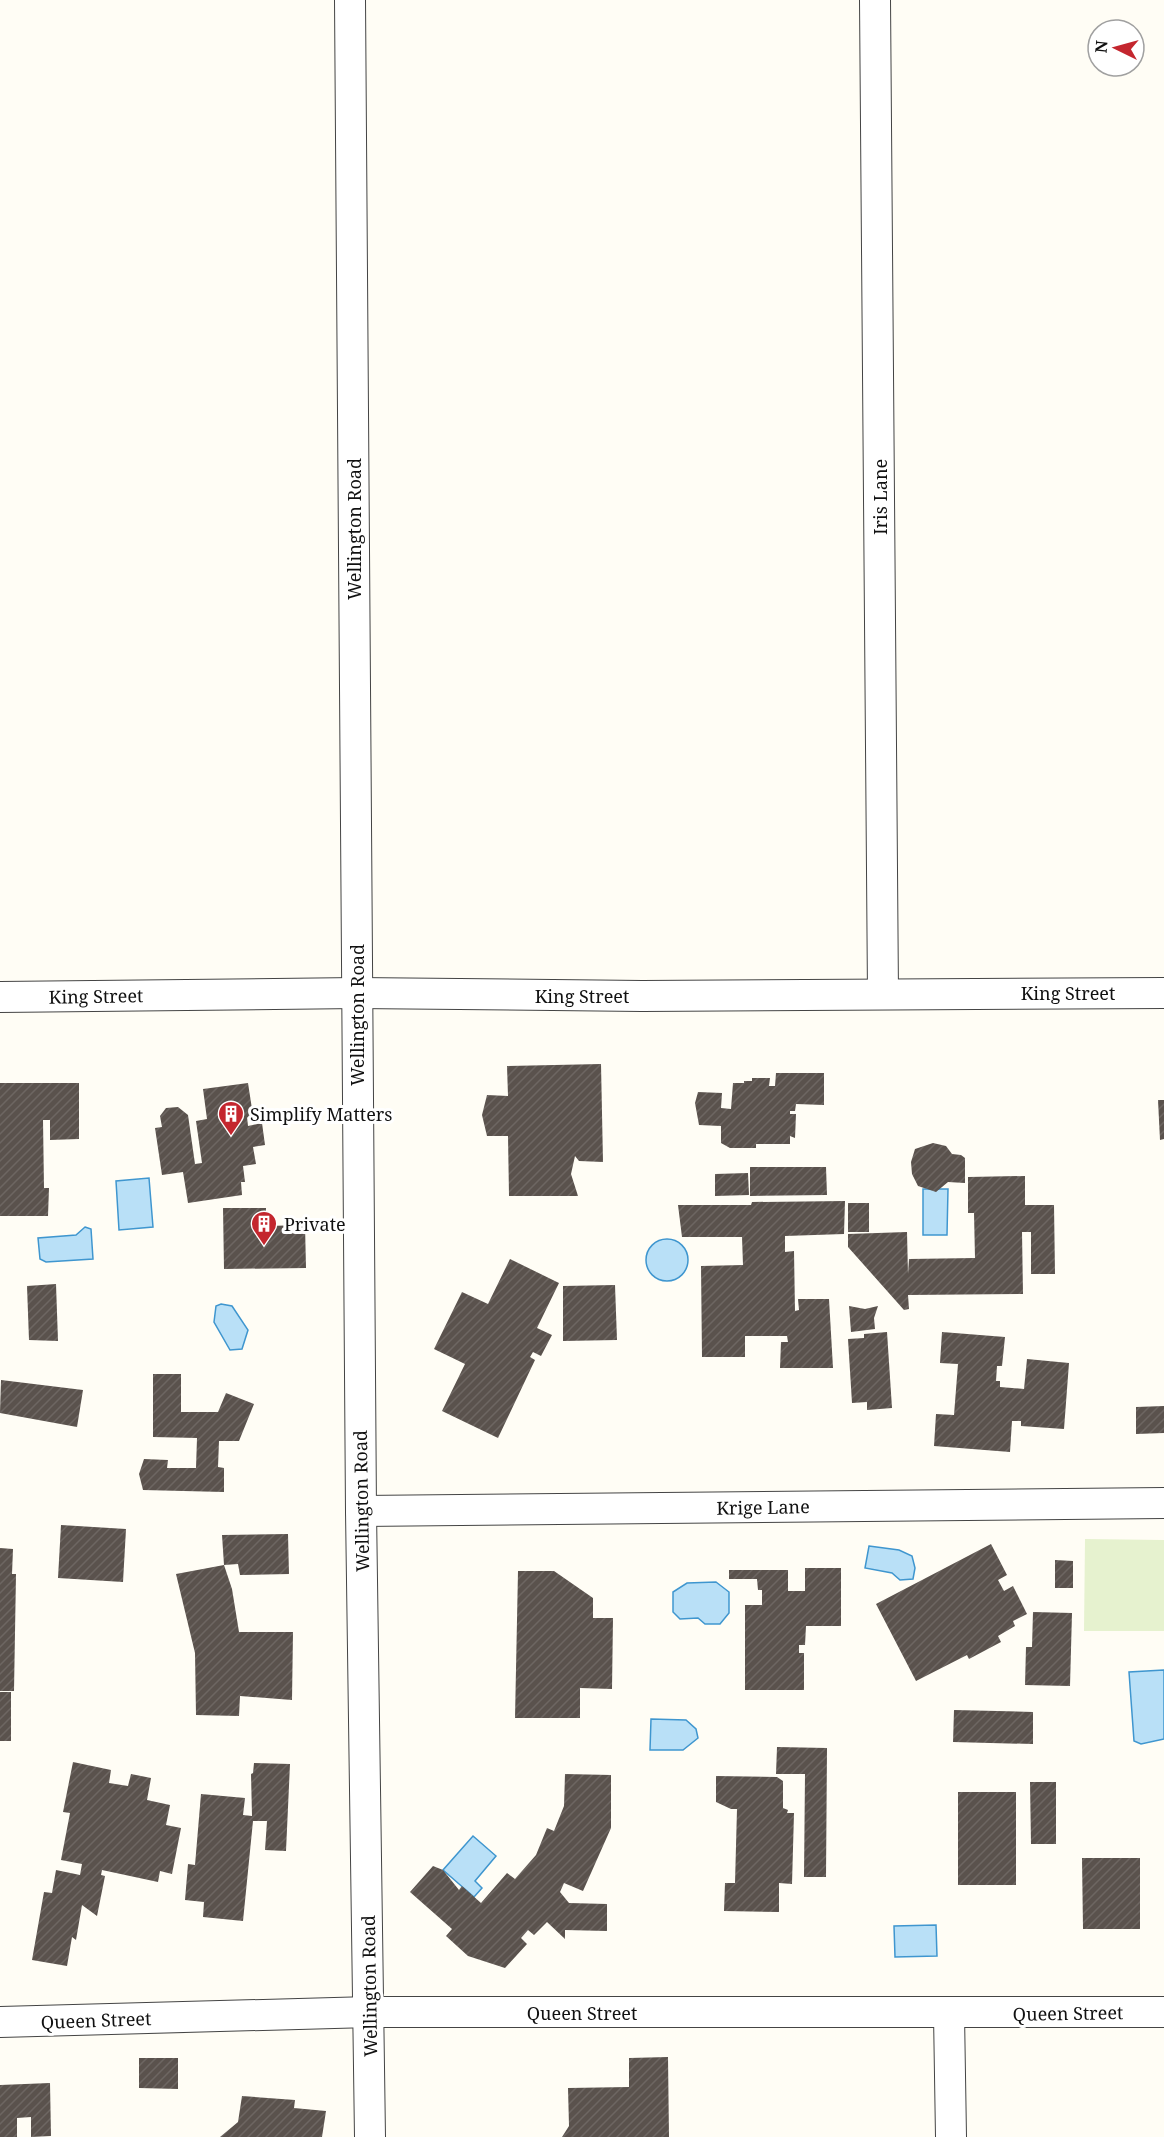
<svg xmlns="http://www.w3.org/2000/svg" width="1164" height="2137" viewBox="0 0 1164 2137" font-family="'Noto Serif',serif">
<style>
.pitch{fill:#e6f2cf}
.water{fill:#b9e0f7;stroke:#3f96cf;stroke-width:1.5}
.building{fill:url(#building-hatch)}
.lines{fill:none;stroke-linecap:round;stroke-linejoin:round}
.street-casing{stroke:#444;stroke-width:32}
.street{stroke:#fff;stroke-width:30}
.labels{text-anchor:middle;dominant-baseline:central;stroke-width:6;stroke-linejoin:round;paint-order:stroke}
.street-label{font-size:18px;fill:#111;stroke:#fff}
.poi-label{font-size:18px;fill:#111;stroke:#fff;text-anchor:start}
</style>
<defs>
<pattern id="building-hatch" width="6" height="6" patternUnits="userSpaceOnUse" patternTransform="scale(1.5)"><rect width="6" height="6" fill="#5a524d"/><path d="M-1 1l2-2M0 6l6-6M5 7l2-2" fill="none" stroke="#6d6662"/></pattern>
</defs>
<rect width="100%" height="100%" fill="#fffdf5"/>
<polygon class="pitch" points="1085,1539 1164,1540 1164,1631 1084,1631"/>
<g class="water">
<polygon points="149,1178 153,1227 119,1230 116,1181"/>
<polygon points="923,1189 948,1189 947,1235 923,1235"/>
<polygon points="85,1227 91,1229 93,1259 46,1262 40,1259 38,1238 76,1235"/>
<circle cx="667" cy="1260" r="21"/>
<polygon points="221,1304 232,1306 248,1330 242,1349 230,1350 214,1322 216,1306"/>
<polygon points="869,1546 899,1550 912,1556 915,1568 913,1579 900,1580 892,1573 865,1568"/>
<polygon points="716,1582 729,1592 729,1613 720,1624 705,1624 698,1618 680,1619 673,1612 673,1592 687,1583"/>
<polygon points="1164,1670 1164,1739 1141,1744 1134,1741 1129,1672"/>
<polygon points="651,1719 686,1720 696,1729 698,1738 683,1750 650,1750"/>
<polygon points="473,1836 496,1856 475,1881 482,1888 474,1897 443,1870"/>
<polygon points="936,1925 937,1956 895,1957 894,1926"/>
</g>
<g class="building">
<polygon points="601,1064 603,1162 579,1161 575,1156 571,1174 578,1196 509,1196 508,1136 487,1136 482,1115 487,1095 508,1096 507,1066"/>
<polygon points="776,1073 824,1073 824,1105 796,1104 795,1111 790,1111 790,1114 796,1114 795,1138 790,1136 790,1144 756,1144 756,1148 730,1148 721,1143 721,1126 699,1125 695,1103 698,1092 722,1093 721,1108 731,1109 733,1083 744,1083 744,1081 752,1081 752,1078 770,1078 769,1086 775,1086"/>
<polygon points="0,1083 79,1083 79,1139 50,1140 50,1120 43,1120 44,1188 49,1188 48,1216 0,1216"/>
<polygon points="248,1083 254,1122 247,1117 248,1126 262,1123 265,1145 253,1147 256,1164 243,1166 245,1182 241,1182 242,1195 188,1203 183,1172 162,1175 155,1128 162,1127 160,1116 166,1108 178,1107 188,1115 195,1164 202,1163 196,1121 207,1119 203,1089"/>
<polygon points="1158,1100 1164,1100 1164,1139 1160,1140"/>
<polygon points="933,1143 946,1146 952,1154 961,1155 965,1158 965,1183 948,1182 936,1192 918,1186 912,1174 911,1162 915,1149"/>
<polygon points="750,1167 826,1167 827,1195 750,1196"/>
<polygon points="748,1173 749,1195 715,1196 715,1174"/>
<polygon points="1025,1176 1025,1205 1054,1205 1055,1274 1031,1274 1031,1232 1022,1232 1023,1294 908,1295 909,1309 904,1310 848,1247 848,1234 907,1232 908,1274 909,1259 975,1258 974,1213 968,1213 968,1177"/>
<polygon points="845,1201 844,1234 785,1236 785,1252 794,1251 795,1311 799,1310 798,1299 829,1299 833,1368 780,1368 781,1342 788,1342 787,1336 745,1336 745,1357 702,1357 701,1266 743,1265 742,1237 682,1237 678,1205 751,1205 752,1202"/>
<rect x="848" y="1203" width="21" height="29"/>
<polygon points="223,1208 266,1208 266,1226 305,1225 306,1268 224,1269"/>
<polygon points="510,1259 559,1283 537,1328 552,1335 541,1356 533,1352 530,1357 535,1360 498,1438 442,1411 465,1364 434,1349 462,1292 488,1304"/>
<polygon points="56,1284 58,1341 29,1340 27,1286"/>
<polygon points="615,1285 617,1340 563,1341 563,1286"/>
<polygon points="849,1306 865,1309 878,1306 874,1318 875,1329 851,1332"/>
<polygon points="887,1332 892,1408 867,1410 867,1402 852,1403 848,1339 864,1338 864,1334"/>
<polygon points="942,1332 1005,1337 1002,1366 997,1366 996,1381 1000,1381 1000,1387 1024,1389 1027,1359 1069,1363 1064,1429 1021,1426 1021,1421 1012,1421 1010,1452 934,1446 936,1414 954,1415 958,1364 940,1363"/>
<polygon points="153,1374 181,1374 181,1412 218,1412 226,1393 254,1404 239,1441 219,1441 218,1467 224,1468 224,1492 143,1490 139,1474 144,1459 168,1460 167,1468 196,1468 197,1438 153,1437"/>
<polygon points="1,1380 83,1390 77,1427 0,1413"/>
<polygon points="1164,1406 1164,1433 1136,1434 1136,1407"/>
<polygon points="61,1525 126,1529 123,1582 58,1578"/>
<polygon points="288,1534 289,1574 240,1575 238,1564 224,1565 222,1535"/>
<polygon points="991,1544 1007,1575 998,1580 1004,1591 1013,1586 1027,1614 1013,1621 1015,1626 998,1636 1001,1642 969,1659 967,1655 916,1681 876,1604"/>
<polygon points="0,1548 13,1549 12,1574 16,1574 14,1691 0,1691"/>
<polygon points="1055,1560 1073,1561 1073,1588 1055,1588"/>
<polygon points="224,1565 232,1589 239,1632 293,1632 292,1700 240,1696 239,1716 196,1715 195,1653 176,1574"/>
<polygon points="805,1568 841,1568 841,1626 806,1626 805,1645 799,1645 799,1653 804,1653 804,1690 745,1690 745,1605 762,1605 762,1590 758,1590 757,1579 729,1579 729,1570 788,1570 788,1591 805,1591"/>
<polygon points="518,1571 554,1571 593,1598 593,1618 613,1618 612,1689 580,1688 580,1718 515,1718"/>
<polygon points="1033,1612 1072,1613 1070,1686 1025,1685 1026,1647 1032,1647"/>
<rect x="0" y="1692" width="11" height="49"/>
<polygon points="954,1710 1033,1712 1033,1744 953,1742"/>
<polygon points="777,1747 827,1748 826,1877 804,1877 805,1774 776,1774"/>
<polygon points="73,1762 111,1770 109,1783 128,1786 131,1774 151,1778 147,1800 170,1805 166,1825 181,1828 172,1874 160,1871 158,1882 102,1870 101,1875 105,1876 97,1916 82,1905 76,1940 72,1937 67,1966 32,1960 44,1892 52,1893 56,1870 80,1875 82,1864 61,1860 70,1813 63,1812"/>
<polygon points="254,1763 290,1764 286,1851 265,1850 267,1821 253,1821 243,1921 203,1917 204,1902 185,1900 188,1864 195,1865 201,1794 245,1798 243,1815 252,1816 251,1774 253,1773"/>
<polygon points="565,1774 611,1775 611,1828 583,1891 564,1883 560,1892 569,1903 607,1904 607,1931 565,1930 565,1939 547,1922 534,1935 528,1930 521,1938 527,1944 505,1968 468,1956 446,1936 452,1929 410,1892 433,1866 443,1870 459,1890 462,1886 481,1903 507,1873 515,1879 536,1855 547,1828 554,1831 564,1806"/>
<polygon points="716,1776 777,1777 783,1781 783,1808 788,1810 787,1813 794,1813 792,1884 779,1883 779,1912 724,1911 725,1883 735,1883 737,1809 731,1809 716,1802"/>
<polygon points="1030,1782 1056,1782 1056,1844 1031,1844"/>
<rect x="958" y="1792" width="58" height="93"/>
<polygon points="1082,1858 1140,1858 1140,1929 1083,1929"/>
<polygon points="668,2057 669,2137 562,2137 569,2126 568,2088 629,2087 629,2058"/>
<polygon points="139,2058 178,2058 178,2089 139,2088"/>
<polygon points="50,2083 51,2136 31,2137 31,2117 17,2118 17,2137 0,2137 0,2085"/>
<polygon points="242,2096 295,2100 294,2108 326,2111 322,2137 220,2137 238,2122"/>
</g>
<g class="lines">
<defs>
<g id="street">
<polyline points="350,0 361,1511 370,2137"/>
<polyline points="875,0 883,994"/>
<polyline points="0,997 357,993 642,996 1164,993"/>
<polyline points="361,1511 1164,1503"/>
<polyline points="949,2014 951,2137"/>
<polyline points="0,2022 370,2012 1164,2012"/>
</g>
</defs>
<use href="#street" class="street-casing"/>
<use href="#street" class="street"/>
</g>
<defs>
<symbol id="building-pin" viewBox="-11 -11 22 30"><path d="M0 17L-7.5 6A9.5 9.5 0 1 1 7.5 6Z" fill="#c4262e" stroke="#fff"/><path d="M-4-6H4V6H1V3H-1V6H-4ZM-2.5-4.3h1.7v1.8h-1.7ZM.8-4.3h1.7v1.8H.8ZM-2.5-1h1.7V.8h-1.7ZM.8-1h1.7V.8H.8Z" fill="#fff"/></symbol>
</defs>
<g fill-rule="evenodd">
<use href="#building-pin" x="216" y="1099" width="30" height="40"/>
<use href="#building-pin" x="249" y="1209" width="30" height="40"/>
</g>
<g class="labels">
<g class="street-label">
<text transform="translate(880 497) rotate(-90)">Iris Lane</text>
<text transform="translate(354 529) rotate(-90)">Wellington Road</text>
<text x="1068" y="993">King Street</text>
<text transform="translate(96 996) rotate(-1)">King Street</text>
<text x="582" y="996">King Street</text>
<text transform="translate(357 1015) rotate(-90)">Wellington Road</text>
<text transform="translate(361 1501) rotate(-91)">Wellington Road</text>
<text transform="translate(763 1507) rotate(-1)">Krige Lane</text>
<text transform="translate(369 1986) rotate(-91)">Wellington Road</text>
<text x="582" y="2013">Queen Street</text>
<text transform="translate(1068 2013) rotate(-1)">Queen Street</text>
<text transform="translate(96 2020) rotate(-2)">Queen Street</text>
</g>
<g class="poi-label">
<text x="250" y="1114">Simplify Matters</text>
<text x="284" y="1224">Private</text>
</g>
</g>
<g transform="translate(1116 48) rotate(275)"><circle r="28" fill="#ffffff" stroke="#a0a0a0" stroke-width="1.5"/>
<path d="M0-4.5L10 22L0 15L-10 22Z" fill="#c4262e"/>
<text y="-9" font-size="16" font-weight="bold" text-anchor="middle" fill="#111111">N</text>
</g>
</svg>
